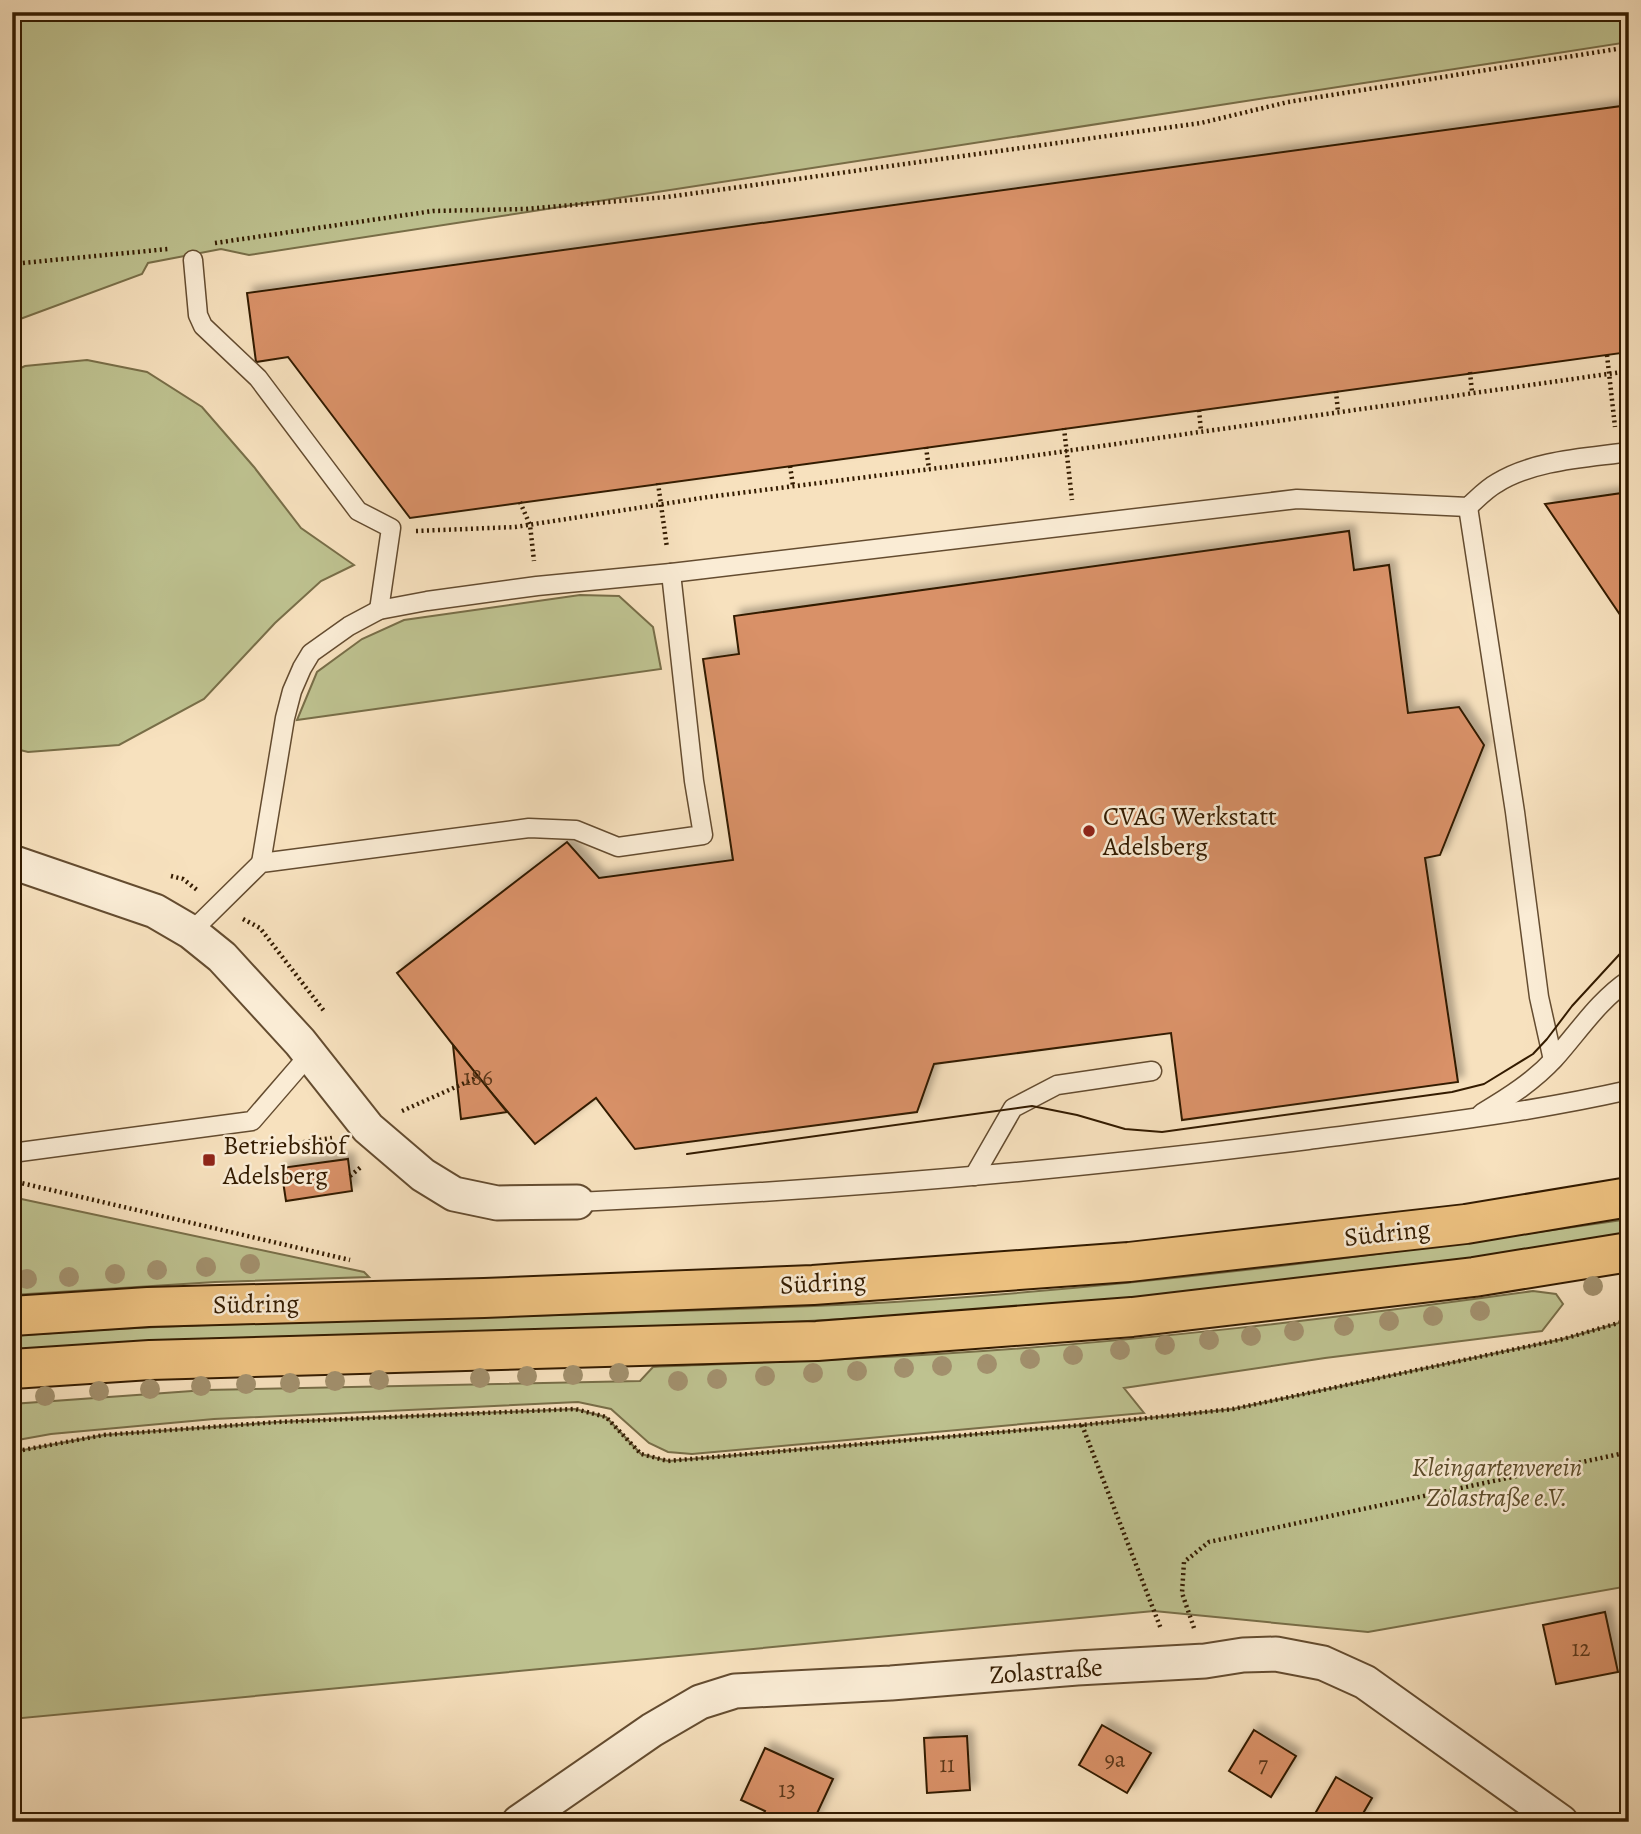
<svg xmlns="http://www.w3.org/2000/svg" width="1641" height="1834" viewBox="0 0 1641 1834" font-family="Alegreya,serif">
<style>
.green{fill:#bec290;stroke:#786e48;stroke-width:2}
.building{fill:#d99168;stroke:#331b00;stroke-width:2;filter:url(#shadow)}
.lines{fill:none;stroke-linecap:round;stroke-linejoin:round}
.lane-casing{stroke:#644c30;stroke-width:21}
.street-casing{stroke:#644c30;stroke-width:37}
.primary-casing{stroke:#331b00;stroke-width:42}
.path{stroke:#331b00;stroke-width:4.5;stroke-dasharray:2 3.5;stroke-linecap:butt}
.lane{stroke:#faecd5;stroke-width:18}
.street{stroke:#faecd5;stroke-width:33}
.primary{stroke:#ecc07f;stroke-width:38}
.tram{stroke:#331b00;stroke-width:2}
.tree{fill:#a2906d}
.poi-dot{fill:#8f2418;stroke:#faecd5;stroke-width:2.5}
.labels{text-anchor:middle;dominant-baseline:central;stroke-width:5;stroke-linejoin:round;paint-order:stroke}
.number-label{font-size:23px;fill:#5c381a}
.poi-label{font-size:26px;fill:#331b00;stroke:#faecd5;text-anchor:start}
.street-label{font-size:26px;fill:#331b00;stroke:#faecd5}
.park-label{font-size:26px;font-style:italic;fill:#5d4d2b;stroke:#faecd5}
</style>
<defs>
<filter id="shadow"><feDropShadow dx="6" dy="-6" stdDeviation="3.5" flood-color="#0004"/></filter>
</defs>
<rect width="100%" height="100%" fill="#f7e1be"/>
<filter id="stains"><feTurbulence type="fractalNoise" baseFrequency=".00286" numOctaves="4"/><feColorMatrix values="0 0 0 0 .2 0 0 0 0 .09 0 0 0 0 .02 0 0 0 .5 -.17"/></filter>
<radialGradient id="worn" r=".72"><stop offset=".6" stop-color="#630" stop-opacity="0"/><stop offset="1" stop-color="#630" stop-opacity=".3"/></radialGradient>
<g class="green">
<polygon points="12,12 1629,12 1629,42 249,255 221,249 148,263 142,274 12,322"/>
<polygon points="87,360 147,372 202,407 254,467 301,528 354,565 321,581 275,623 204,699 119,745 28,752 12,748 12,372 25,366"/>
<polygon points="580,595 619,596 653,627 661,669 297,720 317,672 362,639 404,620"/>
<polygon points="12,1197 364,1272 369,1277 215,1282 12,1295"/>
<path d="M1629 1219V1236C1494 1255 1360 1276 1225 1289 1057 1305 889 1319 721 1325 485 1335 248 1332 12 1350V1336C145 1325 278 1323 411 1319 561 1315 710 1311 859 1304 1117 1290 1374 1256 1629 1219Z"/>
<path d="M1533 1291 1556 1294 1563 1304 1542 1331 1325 1358 1124 1388 1144 1413 692 1454 668 1452 649 1443 611 1409 578 1402 214 1419 51 1434 12 1441V1404L206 1390 640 1381 653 1367C748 1363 843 1360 938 1354 1138 1342 1336 1318 1533 1291Z"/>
<polygon points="1629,1320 1629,1586 1368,1632 1154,1611 12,1719 12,1452 104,1435 278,1422 575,1409 606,1417 641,1454 668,1461 1082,1425 1233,1409 1563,1339"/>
</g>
<g class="building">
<polygon points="1629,105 1629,352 410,518 288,357 256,362 247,293"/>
<polygon points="1629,492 1629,628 1545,504"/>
<polygon points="1349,531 1354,570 1389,565 1408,713 1459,707 1484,745 1440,855 1425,858 1458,1082 1182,1120 1171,1033 934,1064 917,1112 635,1149 596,1098 535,1144 478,1077 397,973 567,842 599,878 733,860 703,659 739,654 734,616"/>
<polygon points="453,1045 507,1112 461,1119"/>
<polygon points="348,1159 352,1191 286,1201 281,1168"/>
<polygon points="1605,1612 1618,1672 1556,1684 1543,1625"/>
<polygon points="1102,1725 1151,1753 1127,1793 1079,1765"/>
<polygon points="1254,1730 1296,1756 1271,1797 1229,1771"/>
<polygon points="967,1736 970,1790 927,1793 924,1738"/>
<polygon points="765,1748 833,1779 813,1822 760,1822 765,1811 741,1800"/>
<polygon points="1336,1777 1372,1798 1358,1822 1317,1822 1312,1819"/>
</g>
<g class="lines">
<defs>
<g id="lane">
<polyline points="193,260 198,315 203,326 258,378 358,511 391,528 379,610"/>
<polyline points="1468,507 1515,812 1539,997 1553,1060"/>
<path d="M261 863 285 718 292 691 302 668 311 653 349 626 379 610 427 601 537 586 671 573 1297 499 1468 507C1477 499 1486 489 1497 483 1534 460 1586 458 1629 452"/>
<polyline points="191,932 261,863 529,828 576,830 618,847 703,835 694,781 671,573"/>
<path d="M1482 1113C1509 1097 1534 1081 1555 1058 1579 1031 1599 1000 1629 980"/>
<polyline points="12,1153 252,1121 309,1055"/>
<polyline points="974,1176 1013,1108 1057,1085 1152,1071"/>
<path d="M577 1202C821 1191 1066 1171 1308 1140 1415 1126 1523 1114 1629 1090"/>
</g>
<g id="street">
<polyline points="12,862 155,911 191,932 222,957 300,1042 368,1128 423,1175 454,1194 497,1203 577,1202"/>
<polyline points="519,1822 652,1730 700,1702 735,1691 891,1683 1077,1668 1205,1661 1243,1655 1276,1654 1323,1663 1365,1682 1561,1822"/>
</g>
<g id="primary">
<polyline points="12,1316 148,1307 484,1298 813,1285 1129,1262 1466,1224 1629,1197"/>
<polyline points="12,1369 150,1360 817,1341 1132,1317 1474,1277 1629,1252"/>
</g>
</defs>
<use href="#lane" class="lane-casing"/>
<use href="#street" class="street-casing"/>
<use href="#primary" class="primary-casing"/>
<g class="path">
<polyline points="215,243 433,211 525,209 667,197 1201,123 1288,102 1629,47"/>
<polyline points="12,264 168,249"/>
<polyline points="1607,355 1615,427"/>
<polyline points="1470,372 1472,392"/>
<polyline points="1336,391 1338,412"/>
<polyline points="1199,410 1201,431"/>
<polyline points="1064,428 1072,500"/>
<polyline points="926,447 929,469"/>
<polyline points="790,466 793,486"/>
<polyline points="658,483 667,548"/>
<polyline points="520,502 530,525 534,561"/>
<polyline points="416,531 515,527 708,497 1010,459 1629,371"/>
<polyline points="171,876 183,879 197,890"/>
<polyline points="243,919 260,928 324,1011"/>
<polyline points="402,1111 478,1077"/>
<polyline points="265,1148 332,1138"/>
<polyline points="350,1176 361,1167"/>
<polyline points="17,1182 350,1260"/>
<polyline points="1082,1425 1161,1629"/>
<polyline points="12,1452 104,1435 278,1422 575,1409 606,1417 641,1454 668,1461 1082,1425 1233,1409 1563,1339 1629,1320"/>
<polyline points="1194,1628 1182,1593 1184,1562 1209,1542 1629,1452"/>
</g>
<use href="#lane" class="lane"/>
<use href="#street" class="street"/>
<use href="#primary" class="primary"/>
<polyline class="tram" points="687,1154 1032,1106 1077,1115 1125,1129 1162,1132 1452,1092 1484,1084 1533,1054 1547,1039 1572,1006 1629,944"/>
</g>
<g class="tree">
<circle cx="250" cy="1264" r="10"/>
<circle cx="206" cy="1267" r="10"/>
<circle cx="157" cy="1270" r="10"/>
<circle cx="115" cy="1274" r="10"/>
<circle cx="69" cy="1277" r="10"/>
<circle cx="27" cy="1279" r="10"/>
<circle cx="1593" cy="1286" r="10"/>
<circle cx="1480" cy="1311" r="10"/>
<circle cx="1433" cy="1316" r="10"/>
<circle cx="1389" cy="1321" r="10"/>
<circle cx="1344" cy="1326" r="10"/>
<circle cx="1294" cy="1331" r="10"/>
<circle cx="1251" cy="1336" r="10"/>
<circle cx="1209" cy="1340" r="10"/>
<circle cx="1165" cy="1345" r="10"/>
<circle cx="1120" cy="1350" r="10"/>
<circle cx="1073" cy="1355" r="10"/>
<circle cx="1030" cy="1359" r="10"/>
<circle cx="987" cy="1364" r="10"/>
<circle cx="942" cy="1366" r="10"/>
<circle cx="904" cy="1368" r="10"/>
<circle cx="857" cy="1371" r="10"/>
<circle cx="619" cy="1373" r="10"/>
<circle cx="813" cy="1373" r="10"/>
<circle cx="573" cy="1375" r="10"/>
<circle cx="527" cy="1376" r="10"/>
<circle cx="765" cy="1376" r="10"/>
<circle cx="480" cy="1378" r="10"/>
<circle cx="717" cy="1379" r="10"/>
<circle cx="379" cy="1380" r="10"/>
<circle cx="335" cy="1381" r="10"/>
<circle cx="678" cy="1381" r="10"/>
<circle cx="290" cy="1383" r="10"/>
<circle cx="246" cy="1384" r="10"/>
<circle cx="201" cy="1386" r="10"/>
<circle cx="150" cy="1389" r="10"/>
<circle cx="99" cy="1391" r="10"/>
<circle cx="45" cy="1396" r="10"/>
</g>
<g class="poi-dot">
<circle cx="1089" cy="831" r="7"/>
<rect x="202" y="1153" width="14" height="14" rx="3.5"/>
</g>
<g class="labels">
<g class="number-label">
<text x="478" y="1077">186</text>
<text x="1581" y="1648">12</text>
<text x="1115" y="1759">9a</text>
<text x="947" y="1764">11</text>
<text x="1263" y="1764">7</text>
<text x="787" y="1789">13</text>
</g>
<g class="poi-label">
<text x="1103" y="816">CVAG Werkstatt<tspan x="1103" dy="30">Adelsberg</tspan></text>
<text x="223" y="1145">Betriebshof<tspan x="223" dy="30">Adelsberg</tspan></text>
</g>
<g class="street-label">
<text transform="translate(1387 1233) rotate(-6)">Südring</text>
<text transform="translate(823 1283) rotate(-3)">Südring</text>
<text transform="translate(256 1304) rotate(-1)">Südring</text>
<text transform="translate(1046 1671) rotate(-4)">Zolastraße</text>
</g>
<g class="park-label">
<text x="1497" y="1467">Kleingartenverein<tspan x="1497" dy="30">Zolastraße e.V.</tspan></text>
</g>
</g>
<rect width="1641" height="1834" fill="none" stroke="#f7e1be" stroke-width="42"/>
<rect x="14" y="14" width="1613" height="1806" fill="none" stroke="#331b00" stroke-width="3.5"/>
<rect x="21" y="21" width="1599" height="1792" fill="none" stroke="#331b00" stroke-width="2"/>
<rect width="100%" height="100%" filter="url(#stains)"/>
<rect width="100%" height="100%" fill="url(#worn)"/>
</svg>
